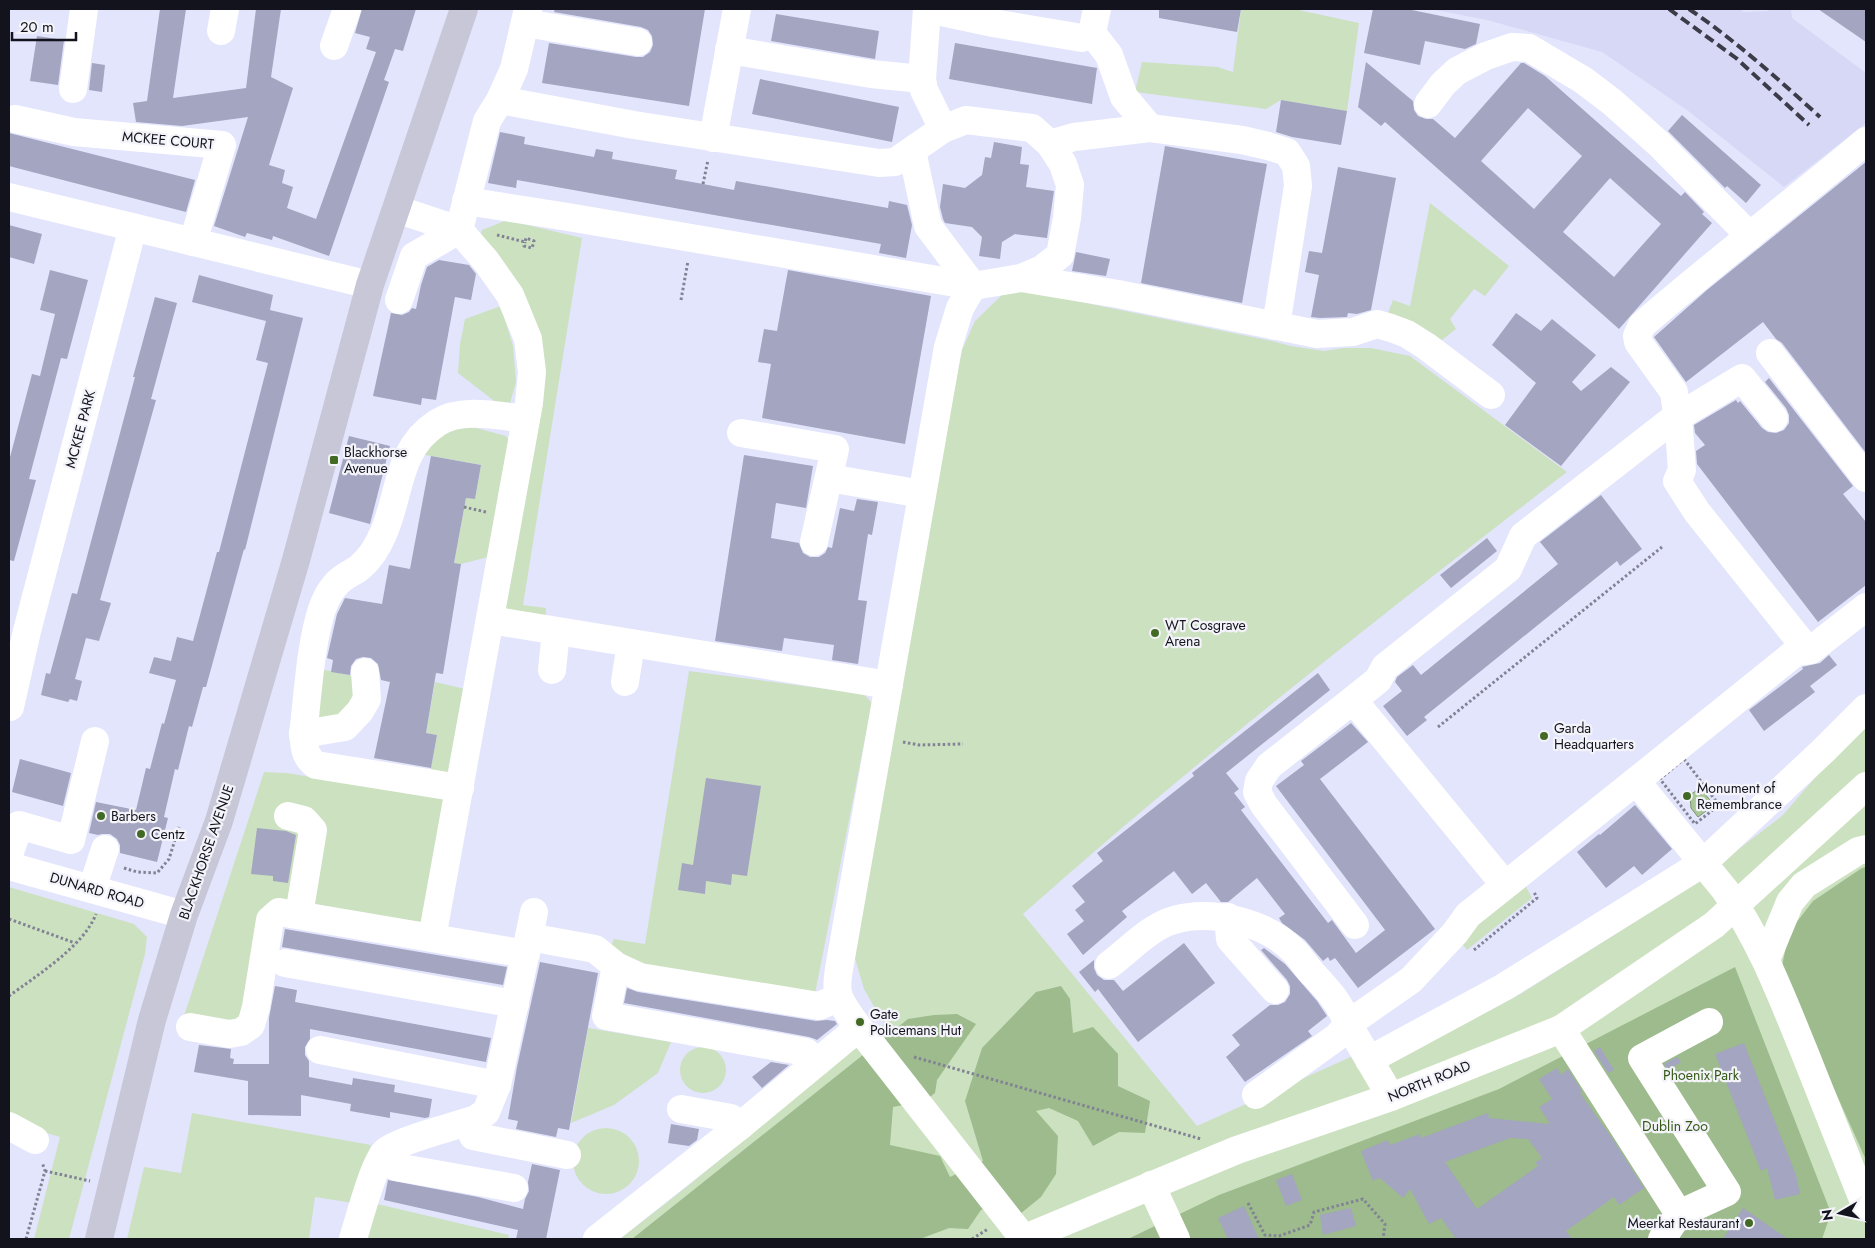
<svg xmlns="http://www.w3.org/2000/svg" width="1875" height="1248" viewBox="0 0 1875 1248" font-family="Jost,sans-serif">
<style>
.built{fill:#d6d8f6}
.green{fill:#cce1c0}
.forest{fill:#9dbb8c}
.water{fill:#a9c797;stroke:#7c9172}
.building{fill:#a3a5c1;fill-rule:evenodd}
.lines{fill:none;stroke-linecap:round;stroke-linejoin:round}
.path{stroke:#818293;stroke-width:3;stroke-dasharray:2.5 2.5;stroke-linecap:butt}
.minor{stroke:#fff;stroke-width:28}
.major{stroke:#c7c7d7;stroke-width:28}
.rail{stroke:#3c3c49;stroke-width:4;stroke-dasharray:10 5;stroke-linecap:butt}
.poi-dot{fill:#426a25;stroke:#f3f3f9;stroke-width:2}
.labels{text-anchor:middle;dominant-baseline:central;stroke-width:4.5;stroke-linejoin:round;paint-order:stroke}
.street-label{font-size:14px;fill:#13131d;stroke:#f3f3f9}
.poi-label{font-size:14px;fill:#13131d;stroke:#f3f3f9;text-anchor:start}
.park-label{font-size:14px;fill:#345917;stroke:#f3f3f9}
</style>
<rect width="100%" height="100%" fill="#e3e5fd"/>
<polygon class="built" points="1431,9 1739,9 1744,12 1767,11 1770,9 1791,9 1792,18 1866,73 1866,123 1784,187 1687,110 1602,52 1487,20"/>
<g class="green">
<polygon points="1241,9 1294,9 1359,23 1347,111 1281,100 1266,109 1135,92 1142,62 1218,67 1233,72"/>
<polygon points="1430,203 1509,266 1485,296 1474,289 1450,319 1456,329 1442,340 1424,338 1388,313 1393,300 1410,306"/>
<polygon points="507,220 582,238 523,605 546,608 545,625 497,616 536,369 478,244 482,230"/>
<path d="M1014 291 1037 293 1272 341 1291 346 1324 351 1343 348H1371L1410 356 1567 472C1382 615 1197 759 1023 914L1197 1126 1355 1055 1402 1057 1522 993 1685 890 1782 816 1866 719V1239H620L689 1185 884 1024 864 989 854 955 932 501 962 350 975 321 1004 293Z"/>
<polygon points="501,306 513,346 516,382 509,407 502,407 458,373 460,344 465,319"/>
<polygon points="465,425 506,436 511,444 488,557 461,564 454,563 466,498 475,499 481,465 420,454 431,441"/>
<polygon points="316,668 353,676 359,688 350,709 310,728"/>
<polygon points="689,671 864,694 872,703 815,994 630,967 610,948 614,939 645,944"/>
<polygon points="435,682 465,689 453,767 446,776 430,773 437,735 426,733"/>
<polygon points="264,772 287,773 458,802 432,938 279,912 251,1025 183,1019"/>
<polygon points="1525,885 1532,898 1467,950 1458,938"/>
<polygon points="9,887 134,924 147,937 145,954 69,1239 34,1239 60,1137 9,1122"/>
<polygon points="588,1028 671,1042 658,1073 614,1105 571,1123"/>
<circle cx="703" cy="1070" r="23"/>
<polygon points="192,1113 371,1145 353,1203 315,1197 309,1239 127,1239 144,1167 181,1173"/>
<circle cx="606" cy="1161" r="33"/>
<polygon points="373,1203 509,1235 508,1239 362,1239"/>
</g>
<g class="forest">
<polygon points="1866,867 1866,1160 1781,971 1789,932 1813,901 1862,868"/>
<polygon points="1735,967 1831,1213 1822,1239 1128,1239 1219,1195 1499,1089"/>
<polygon points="1061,986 1070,999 1073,1033 1093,1027 1118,1054 1118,1086 1150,1101 1145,1133 1119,1132 1093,1146 1078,1121 1049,1108 1036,1111 1058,1136 1056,1174 1041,1197 1020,1214 1005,1202 981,1210 968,1229 949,1228 920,1239 632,1239 908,1019 934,1015 957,1014 976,1024 937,1080 935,1093 925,1101 893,1107 890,1145 940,1156 950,1177 983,1161 965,1101 982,1048 1036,992"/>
</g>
<polygon class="water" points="1700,788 1714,805 1698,817 1691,808 1690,795"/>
<g class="building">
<polygon points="160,9 186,9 173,98 246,88 256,9 281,9 271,77 293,88 269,165 285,170 282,183 293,187 287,208 316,219 376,52 366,49 370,37 355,33 362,9 416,9 403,51 395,49 384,80 389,82 329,256 273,236 272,240 247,233 245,237 214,226 248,117 182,126 136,122 133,103 147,101"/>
<polygon points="555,9 705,9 689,106 542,83 549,43 636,57 643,57 650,52 653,45 652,36 648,30 641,27 554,12"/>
<polygon points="1159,9 1241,9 1237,32 1159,18"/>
<polygon points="1373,9 1407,9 1480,24 1476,44 1465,49 1425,41 1420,65 1364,53"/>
<polygon points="1818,9 1866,9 1866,42"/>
<polygon points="776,14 879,31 875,59 771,41"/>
<polygon points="37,36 64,40 58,85 30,81"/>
<polygon points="955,43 1097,68 1092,104 949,79"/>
<path d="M1366 62 1413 101 1414 110 1418 116 1426 119H1433L1455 138 1521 63H1524L1545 76 1681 196 1685 192 1704 212 1702 214 1712 223 1619 329 1385 122 1381 126 1358 107ZM1528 108 1582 156 1534 209 1481 161ZM1610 178 1661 224 1614 277 1563 232Z"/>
<polygon points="92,63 105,65 102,92 89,90"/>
<polygon points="760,79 899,107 892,142 752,114"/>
<polygon points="1281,100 1347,111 1341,145 1292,137 1276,132"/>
<polygon points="1682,115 1761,185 1746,203 1727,186 1725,188 1668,131"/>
<polygon points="500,132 525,137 524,144 594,157 596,149 613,152 612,159 677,170 675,179 703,184 734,190 736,181 888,208 889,201 907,205 912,225 906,258 879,253 881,244 697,212 517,180 516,188 488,183"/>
<polygon points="9,133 195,180 186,212 9,166"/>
<polygon points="994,142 1022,147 1020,164 1029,165 1026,187 1054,191 1047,238 1015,234 1002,242 1000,259 979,256 982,237 972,227 945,223 943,219 940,207 943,184 965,188 982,175 985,157 991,158"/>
<polygon points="1165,146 1267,164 1242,303 1141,283"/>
<polygon points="1866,162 1866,453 1782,343 1776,339 1763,322 1686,382 1654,337 1707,290"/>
<polygon points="1338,167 1396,178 1371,310 1357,314 1348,313 1347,317 1320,318 1311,317 1319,275 1305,272 1309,251 1322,253"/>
<polygon points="9,225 42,234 34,264 9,257"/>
<polygon points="1076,252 1110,259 1106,276 1072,271"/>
<polygon points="439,260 469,265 476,274 471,300 455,297 436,400 422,398 421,405 373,396 391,313 402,315 409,312 412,308 416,309 421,285 427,267"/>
<polygon points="50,270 88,280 67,359 61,358 29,479 36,480 14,561 9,560 9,461 32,374 40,376 55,314 40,310"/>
<polygon points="788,270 931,296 905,444 762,418 771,364 758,362 764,329 777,331"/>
<polygon points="199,275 273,295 270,310 303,318 245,550 244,549 206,687 203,687 192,727 189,726 178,770 175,769 164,817 168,818 157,862 120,853 120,845 117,839 110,834 102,834 98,835 89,833 96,802 136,810 146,768 150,769 162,723 164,724 176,680 149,673 154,657 171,661 177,637 193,641 217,552 219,552 268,363 256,360 266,321 192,302"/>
<polygon points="155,297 177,303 151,399 156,400 100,600 111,603 99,641 86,638 75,679 82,681 77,701 70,699 68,702 41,695 46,673 50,674 72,593 77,594 135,377 133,377"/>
<polygon points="1516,313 1541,331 1552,319 1596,355 1572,382 1581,391 1611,367 1630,382 1561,466 1505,425 1536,383 1492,345"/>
<polygon points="1769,378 1853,486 1843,494 1866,522 1866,585 1818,622 1697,464 1696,451 1705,445 1695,433 1694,425 1736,400 1738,403 1740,401 1762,428 1768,432 1776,433 1784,430 1789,423 1789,415 1786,408 1765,382"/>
<polygon points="349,436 390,446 370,524 329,513"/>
<polygon points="744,455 813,466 806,508 776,503 771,538 799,543 803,553 810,557 819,557 825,553 828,547 832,548 840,508 854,511 857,499 878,502 872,535 868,534 858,600 867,601 858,664 832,660 834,645 784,638 782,651 715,641"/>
<polygon points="431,456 481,465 475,499 466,498 454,563 461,564 443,674 436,673 426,733 437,735 431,768 374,758 390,682 381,680 378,664 371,658 363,657 356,659 351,666 350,675 331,672 333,660 327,658 337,614 345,598 382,604 389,565 410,569"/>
<polygon points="1601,495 1642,549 1620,566 1617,561 1424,717 1427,720 1407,736 1383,706 1402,691 1395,682 1397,677 1413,665 1421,675 1558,564 1540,542"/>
<polygon points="1487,538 1497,551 1451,588 1440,575"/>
<polygon points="1829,655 1837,665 1810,686 1815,692 1764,731 1749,710 1803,669 1802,667 1820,663"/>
<polygon points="1318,673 1330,690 1226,773 1239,789 1234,793 1245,807 1241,810 1328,923 1332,920 1356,953 1385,930 1276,786 1304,765 1301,761 1351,723 1368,742 1320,779 1435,929 1358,988 1335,958 1330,961 1328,957 1323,961 1305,940 1282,923 1279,918 1285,914 1257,878 1228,902 1221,902 1206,883 1192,894 1174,871 1122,911 1127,917 1083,955 1067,934 1084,921 1075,910 1085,902 1072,886 1103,861 1097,853 1194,776 1192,773"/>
<polygon points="20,759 71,773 63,806 12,792"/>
<polygon points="706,778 761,786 747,876 732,874 731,885 706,881 705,894 678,890 682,863 693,865"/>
<polygon points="1635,805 1672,849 1642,875 1634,866 1606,888 1577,852 1599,834 1600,835"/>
<polygon points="257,828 286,831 296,835 288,883 273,881 273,876 251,874"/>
<polygon points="285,929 507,967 503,985 282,947"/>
<polygon points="1184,943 1215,983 1138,1042 1098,989 1095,992 1079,972 1094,960 1094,968 1097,975 1104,980 1114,980 1123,991"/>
<polygon points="1264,948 1285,964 1317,1001 1327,1016 1308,1031 1312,1036 1245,1082 1226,1057 1240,1045 1232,1035 1270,1005 1278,1005 1285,1002 1290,994 1290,986 1287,980 1261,950"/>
<polygon points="540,962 598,973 569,1130 558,1128 556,1137 516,1129 518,1121 508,1119 517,1067"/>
<polygon points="275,986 297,990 295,1002 491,1038 486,1062 310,1029 310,1039 305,1047 305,1055 309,1061 309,1077 352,1085 353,1078 395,1085 394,1092 432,1099 429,1117 425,1118 390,1112 390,1118 350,1111 351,1104 301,1095 301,1116 248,1115 248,1081 194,1072 199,1045 231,1049 230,1058 234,1059 233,1064 269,1064 269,1018"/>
<polygon points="627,988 638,992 816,1021 827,1020 835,1021 837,1024 817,1040 815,1039 809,1037 624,1003"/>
<polygon points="1744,1043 1796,1175 1800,1194 1775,1200 1767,1168 1761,1171 1715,1054"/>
<polygon points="1600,1047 1614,1070 1608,1073 1594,1051"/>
<polygon points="1677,1057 1681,1062 1668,1070 1664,1064"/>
<polygon points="771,1062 789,1065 762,1088 752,1077"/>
<path d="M1557 1068 1561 1075 1568 1069 1582 1091 1580 1093 1612 1138 1644 1188 1619 1205 1614 1197 1566 1231 1572 1239H1456L1441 1218 1429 1224 1410 1189 1403 1198 1380 1178 1373 1181 1361 1151 1388 1140 1390 1145 1420 1134 1421 1138 1488 1113 1489 1118 1550 1124 1539 1107 1552 1099 1539 1079ZM1510 1138 1528 1139 1542 1158 1535 1163 1538 1166 1477 1209 1445 1162Z"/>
<polygon points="671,1124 699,1129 697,1140 689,1146 668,1143"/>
<polygon points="532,1164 560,1170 546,1239 516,1239 518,1230 384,1200 388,1180 478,1197 523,1209 525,1199 529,1191 528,1182"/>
<polygon points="1292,1174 1302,1200 1286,1206 1276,1180"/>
<polygon points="1244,1206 1259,1239 1228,1239 1218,1218"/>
<polygon points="1351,1208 1356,1226 1323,1235 1320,1215"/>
<polygon points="1743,1208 1788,1239 1723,1239"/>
</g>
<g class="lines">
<g class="path">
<polyline points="703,184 708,160"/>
<polyline points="497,235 525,242 526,238 534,241 532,248 524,246 525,242"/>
<polyline points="681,300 688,261"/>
<polyline points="464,507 486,512"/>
<polyline points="1438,727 1662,547"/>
<polyline points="903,742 919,745 963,744"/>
<polygon points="1684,759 1719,805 1695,824 1660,779"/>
<polyline points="124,868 137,872 157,873 169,859 179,827"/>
<polyline points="9,919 75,943"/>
<polyline points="1474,950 1537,898 1534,892"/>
<path d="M9 996C36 976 84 946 96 914"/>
<polyline points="914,1057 1201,1139"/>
<polyline points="45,1171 90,1181"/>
<polyline points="1248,1203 1265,1235 1279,1236 1310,1225 1314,1212 1363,1199 1385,1224 1383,1239"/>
<polyline points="26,1239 45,1171 42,1162"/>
<polyline points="972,1239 988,1229"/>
</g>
<g class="minor">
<polyline points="927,9 922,79 924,90 943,129"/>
<polyline points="928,9 993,23 1082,38 1092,33 1097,9"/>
<polyline points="525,23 638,42"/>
<polyline points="221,31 225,9"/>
<polyline points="1092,33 1109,55 1124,97 1150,128"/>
<polyline points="334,46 347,9"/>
<polyline points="729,50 871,74 922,79"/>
<polyline points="73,89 84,9"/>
<polyline points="1428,104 1443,84 1457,71 1486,56 1512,47 1529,48 1583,80 1612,102 1658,143 1750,236"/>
<polyline points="15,119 74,132 222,145 193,242"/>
<polyline points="713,138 737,9"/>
<polyline points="1050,144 1074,137 1150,128 1242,140 1268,146 1287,152 1296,166 1298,186 1276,326"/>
<polyline points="912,151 928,226 973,286"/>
<polyline points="9,197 370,285"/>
<polyline points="466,201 568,217 973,286 1021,278 1042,269 1060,255 1067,218 1070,185 1063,164 1050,144 1032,128 966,120 943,129 895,162 879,163 634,125 500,100"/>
<polyline points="396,209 459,230 486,261 510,295 528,339 532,372 529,403 432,938"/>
<polyline points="1021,278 1118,294 1317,334 1353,332 1377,324 1391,328 1407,334 1426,346 1491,395"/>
<polyline points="399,300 414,256 459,230 487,121 500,100 514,69 528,9"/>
<polyline points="1770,353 1866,478"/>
<polyline points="741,433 835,449 814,542"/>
<polyline points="829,478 922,494"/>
<path d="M1866 607 1811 650 1796 652 1636 781 1725 890C1760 939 1781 995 1804 1051 1825 1103 1845 1155 1866 1207"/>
<polyline points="490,620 889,685"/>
<path d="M1804 651 1801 642 1697 512 1677 481 1682 470 1679 429 1674 392 1638 342 1637 336 1642 325C1715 262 1792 203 1866 141"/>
<polyline points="552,670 556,631"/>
<polyline points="625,682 631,643"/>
<polyline points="1353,700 1378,680 1385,667 1508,569 1523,536 1668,423 1742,378 1774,418"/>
<polyline points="10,707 27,631 133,227"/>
<polyline points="303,734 345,727 360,711 367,699 365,672"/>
<path d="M460 788 316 765C304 756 305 748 303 734 308 695 310 646 322 609 326 598 333 585 343 578 348 574 354 572 359 568 370 559 378 546 383 534 401 494 396 450 437 423 461 407 499 416 526 419"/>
<polyline points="288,816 304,820 313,830 299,915"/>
<polyline points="9,855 19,825 71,840 95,741"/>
<polyline points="9,866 184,915"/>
<polyline points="92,889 105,849"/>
<polyline points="1228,917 1230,939 1275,990"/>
<polyline points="1355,925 1264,805 1257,792 1259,781 1269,766 1353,700 1505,885"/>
<polyline points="529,937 534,912"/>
<polyline points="1766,960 1790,902 1804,885 1858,851 1866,849"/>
<polyline points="285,963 515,1004"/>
<path d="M1109 965C1128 951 1151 926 1174 920 1212 909 1266 922 1294 951 1301 958 1306 967 1313 974 1329 991 1339 1002 1348 1024L1338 1036 1256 1095"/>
<polyline points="616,966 606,1016 806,1052 817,1062"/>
<polyline points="855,1023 1024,1239"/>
<polyline points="190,1027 229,1034 241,1032 251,1025 256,1007 270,920 279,912 526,954"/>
<polyline points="1561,1029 1679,1214 1662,1239"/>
<polyline points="320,1050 497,1085"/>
<polyline points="1369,1060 1504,987 1703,863 1823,751 1866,708"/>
<polyline points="1391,1097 1348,1024 1411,980 1455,933 1468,915 1636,781"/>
<polyline points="681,1109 731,1118 740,1126"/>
<polyline points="9,1126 35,1140"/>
<polyline points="473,1136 567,1155"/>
<polyline points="396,1167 514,1188"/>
<polyline points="1151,1185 1176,1239"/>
<polyline points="1679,1214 1727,1192 1642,1058 1709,1022"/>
<path d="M353 1239C359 1220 373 1165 385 1152 398 1140 457 1126 476 1119L486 1112 497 1085 529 937 595 949 616 966 640 977 819 1006 838 998"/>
<path d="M597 1239 740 1126 850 1035 855 1023C840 1000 834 998 839 969L948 347 960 308 973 286"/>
<polyline points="1023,1239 1237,1150 1391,1097 1561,1029 1714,925 1866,786"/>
</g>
<polyline class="major" points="99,1239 152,1020 184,915 219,821 296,560 370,285 464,9"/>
<g class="rail">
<polyline points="1669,9 1736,58 1809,125"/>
<path d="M1689 9C1736 41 1778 79 1820 117"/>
</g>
</g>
<g class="poi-dot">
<rect x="329" y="455" width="10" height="10" rx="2.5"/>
<circle cx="1155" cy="633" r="5"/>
<circle cx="1544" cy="736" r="5"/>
<circle cx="1687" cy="796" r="5"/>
<circle cx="101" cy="816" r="5"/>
<circle cx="141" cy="834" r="5"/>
<circle cx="860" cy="1022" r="5"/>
<circle cx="1749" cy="1223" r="5"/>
</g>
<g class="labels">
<g class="street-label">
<text transform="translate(168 140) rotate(5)">MCKEE COURT</text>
<text transform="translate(80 429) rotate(-75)">MCKEE PARK</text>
<text transform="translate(206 852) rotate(-71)">BLACKHORSE AVENUE</text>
<text transform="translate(97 890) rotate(16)">DUNARD ROAD</text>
<text transform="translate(1429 1081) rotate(-22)">NORTH ROAD</text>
</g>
<g class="poi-label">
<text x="344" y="452">Blackhorse<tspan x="344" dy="16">Avenue</tspan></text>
<text x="1165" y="625">WT Cosgrave<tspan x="1165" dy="16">Arena</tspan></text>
<text x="1554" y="728">Garda<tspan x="1554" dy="16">Headquarters</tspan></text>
<text x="1697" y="788">Monument of<tspan x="1697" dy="16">Remembrance</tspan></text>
<text x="111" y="816">Barbers</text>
<text x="151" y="834">Centz</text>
<text x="870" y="1014">Gate<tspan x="870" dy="16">Policemans Hut</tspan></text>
<text x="1739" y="1223" text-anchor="end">Meerkat Restaurant</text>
</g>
<g class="park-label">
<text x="1701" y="1075">Phoenix Park</text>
<text x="1675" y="1126">Dublin Zoo</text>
</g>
</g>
<rect width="1875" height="1248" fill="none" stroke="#13131d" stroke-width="20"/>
<g transform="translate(1840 1213) rotate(261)" stroke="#f3f3f9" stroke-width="4" paint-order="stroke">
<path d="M0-4L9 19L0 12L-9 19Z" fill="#13131d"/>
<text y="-8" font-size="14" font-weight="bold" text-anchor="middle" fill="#13131d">N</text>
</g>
<path d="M12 32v8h64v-8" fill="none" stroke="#13131d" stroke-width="2.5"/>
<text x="20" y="32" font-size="15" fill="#13131d" stroke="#f3f3f9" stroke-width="4" paint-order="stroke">20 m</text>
</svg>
